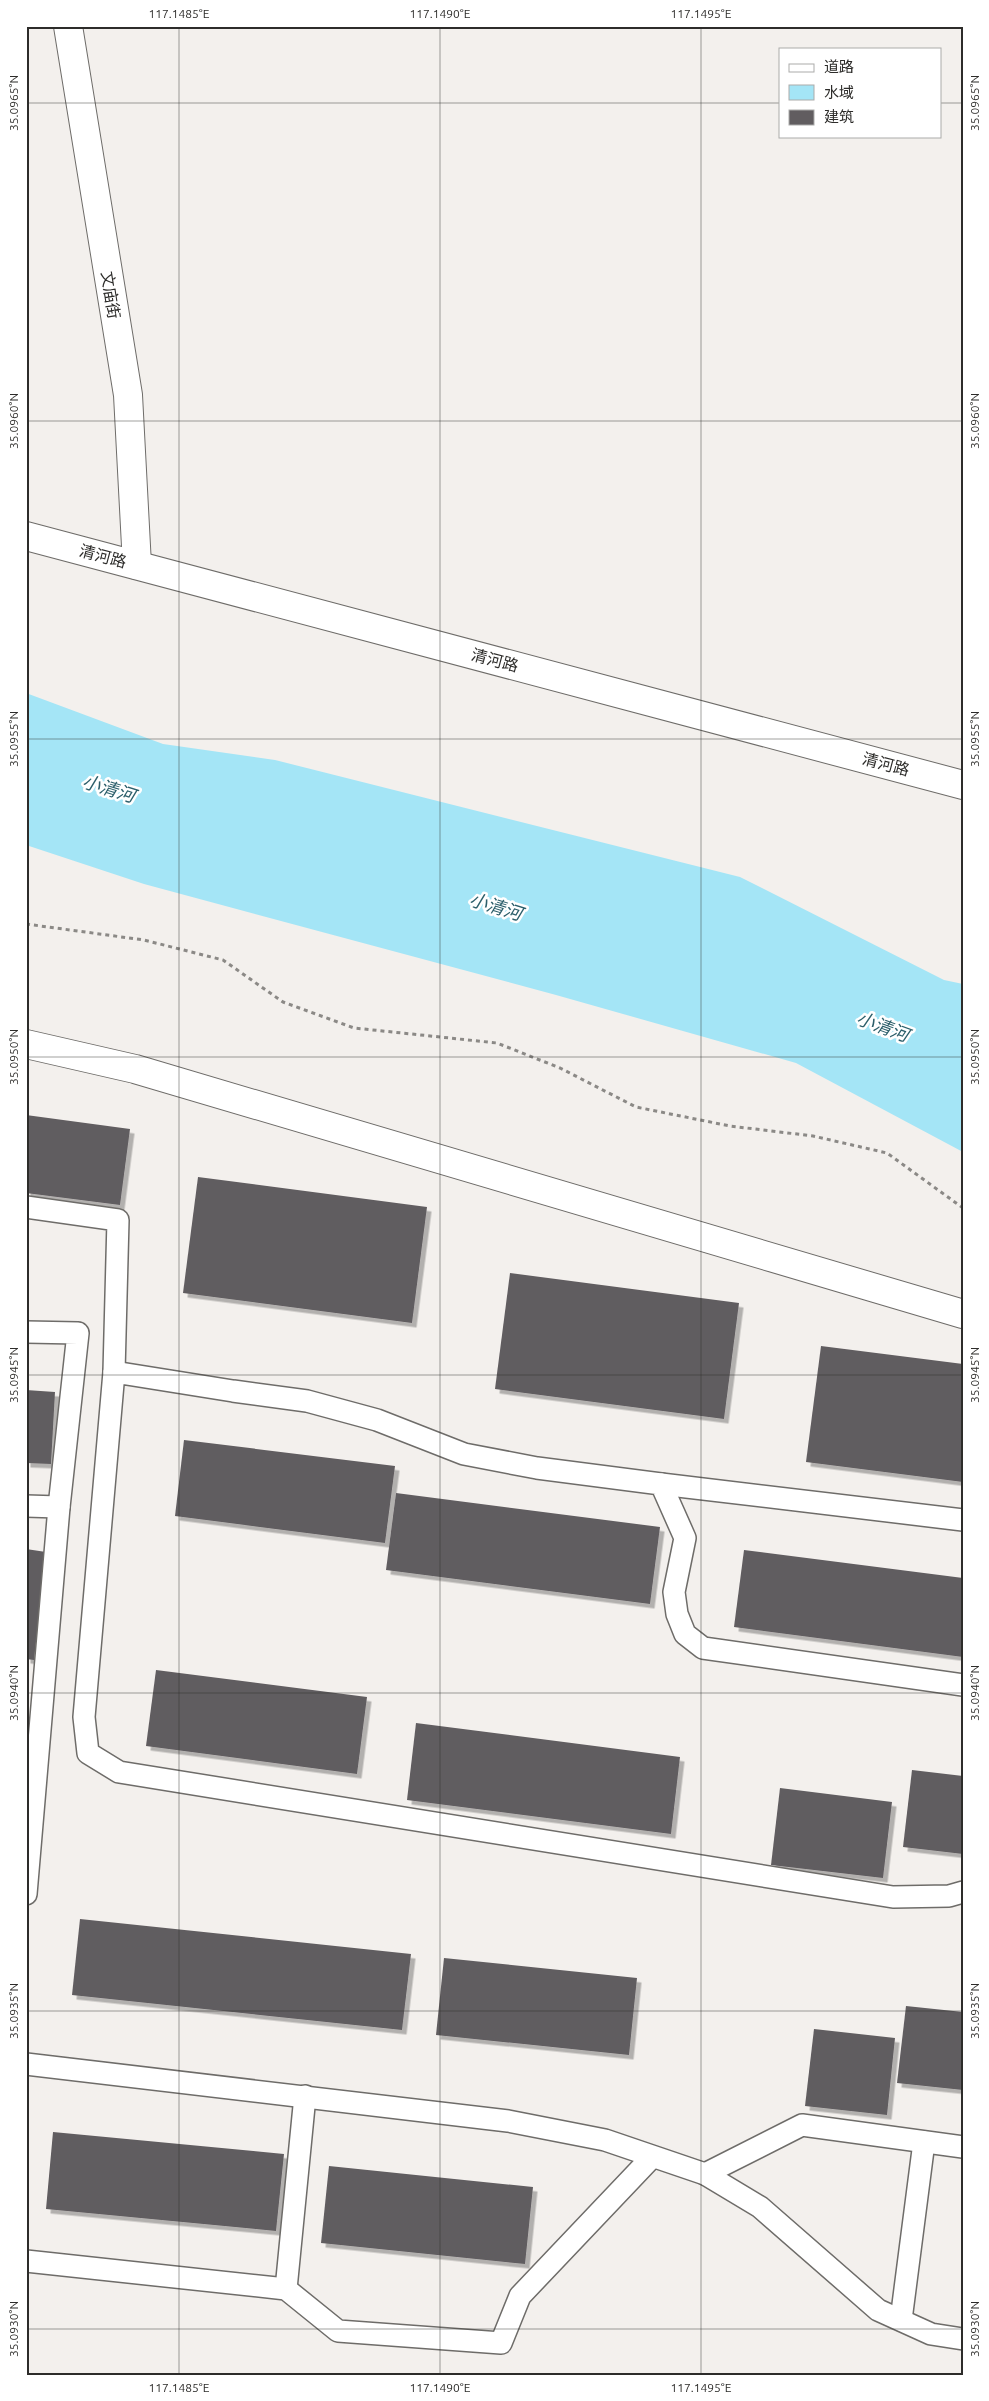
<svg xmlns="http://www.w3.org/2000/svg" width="989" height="2401" viewBox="0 0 989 2401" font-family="Ubuntu,'Noto Sans SC',sans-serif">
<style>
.water{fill:#a4e5f6}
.building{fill:#615d60;filter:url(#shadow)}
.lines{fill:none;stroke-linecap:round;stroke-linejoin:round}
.lane-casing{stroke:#6e6c69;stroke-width:24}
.street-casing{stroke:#6e6c69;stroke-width:30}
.secondary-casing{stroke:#6e6c69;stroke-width:30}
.path{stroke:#8b8986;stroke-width:3;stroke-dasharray:4 4;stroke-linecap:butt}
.lane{stroke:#fff;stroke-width:21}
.street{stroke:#fff;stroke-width:28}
.secondary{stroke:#fff;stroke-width:28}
.ticks{fill:none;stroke:#2d2c2a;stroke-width:1;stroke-opacity:0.45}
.labels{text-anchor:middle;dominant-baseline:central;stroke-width:5;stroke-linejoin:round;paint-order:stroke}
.street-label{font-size:16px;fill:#2d2c2a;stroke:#fff}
.water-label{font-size:18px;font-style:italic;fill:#2c5f6b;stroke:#fff}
.neatline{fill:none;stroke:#2d2c2a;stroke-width:2}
.ticks-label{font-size:12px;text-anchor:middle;fill:#2d2c2a}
</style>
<defs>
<filter id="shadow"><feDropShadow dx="4.5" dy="4.5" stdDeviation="0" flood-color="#0004"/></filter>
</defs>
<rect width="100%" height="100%" fill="#f3f0ed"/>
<polygon class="water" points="26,693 163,744 275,760 740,877 944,980 963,984 963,1152 796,1063 556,995 144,884 26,845"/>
<g class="building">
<polygon points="26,1115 130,1129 120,1205 26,1193"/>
<polygon points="198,1177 427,1207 412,1323 183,1293"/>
<polygon points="510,1273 739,1303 724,1419 495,1389"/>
<polygon points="821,1346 963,1364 963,1482 806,1462"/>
<polygon points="26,1390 55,1392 51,1464 26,1463"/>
<polygon points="184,1440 395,1466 385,1543 175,1516"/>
<polygon points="396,1493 660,1527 650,1604 386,1570"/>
<polygon points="26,1549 46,1552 34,1660 26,1659"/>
<polygon points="744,1550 963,1578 963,1657 734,1627"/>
<polygon points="156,1670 367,1697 357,1774 146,1746"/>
<polygon points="416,1723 680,1757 671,1834 407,1800"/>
<polygon points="912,1770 963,1776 963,1854 903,1847"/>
<polygon points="780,1788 892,1802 883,1878 771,1865"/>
<polygon points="80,1919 411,1954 402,2030 72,1995"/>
<polygon points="444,1958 637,1978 629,2055 436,2035"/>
<polygon points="906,2006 963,2012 963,2090 897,2083"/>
<polygon points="814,2029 895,2038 887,2115 805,2106"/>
<polygon points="53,2132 284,2154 276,2231 46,2209"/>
<polygon points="329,2166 533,2187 525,2264 321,2243"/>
</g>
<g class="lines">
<defs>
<g id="lane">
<polyline points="26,1207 118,1220 114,1372"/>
<polyline points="26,1332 78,1333 59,1507 26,1894"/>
<polyline points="661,1484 963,1520"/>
<polyline points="26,1506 59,1507"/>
<polyline points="963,1685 703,1648 685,1634 677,1614 674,1592 685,1538 661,1484 537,1468 464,1454 377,1420 307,1401 233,1391 114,1372 84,1717 88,1753 119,1772 893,1897 949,1896 963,1892"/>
<polyline points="26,2064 508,2121 605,2140 705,2174 760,2207 878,2310 931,2334 963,2339"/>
<polyline points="705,2174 802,2125 963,2147"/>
<polyline points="26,2261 286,2289 338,2331 501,2343 520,2296 652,2157"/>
<polyline points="286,2289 305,2096"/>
<polyline points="901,2320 924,2142"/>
</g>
<g id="street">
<polyline points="68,26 128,395 137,565"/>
<polyline points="26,1044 135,1069 963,1314"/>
</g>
<polyline id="secondary" points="26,536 963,785"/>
</defs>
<use href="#lane" class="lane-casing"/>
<use href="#street" class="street-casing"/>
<use href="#secondary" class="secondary-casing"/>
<polyline class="path" points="26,924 144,940 223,960 283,1002 354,1028 497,1043 560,1068 636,1107 730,1126 813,1136 887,1153 963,1208"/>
<use href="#lane" class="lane"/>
<use href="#street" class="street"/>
<use href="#secondary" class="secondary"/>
</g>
<path class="ticks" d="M179 26V2375M440 26V2375M701 26V2375M963 26V2375M26 103H780M940 103H963M26 421H963M26 739H963M26 1057H963M26 1375H963M26 1693H963M26 2011H963M26 2329H963"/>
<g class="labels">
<g class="street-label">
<text transform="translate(111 295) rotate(81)">文庙街</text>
<text transform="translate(103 556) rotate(15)">清河路</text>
<text transform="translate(495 660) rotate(15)">清河路</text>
<text transform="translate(886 764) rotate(15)">清河路</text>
</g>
<g class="water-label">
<text transform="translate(109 788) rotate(17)">小清河</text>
<text transform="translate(496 906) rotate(17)">小清河</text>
<text transform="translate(883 1026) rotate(20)">小清河</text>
</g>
</g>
<rect width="989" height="2401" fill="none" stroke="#ffffff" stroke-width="55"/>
<rect x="779" y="48" width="162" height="90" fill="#ffffff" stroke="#ababaa"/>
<rect x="789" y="64" width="25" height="8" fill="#ffffff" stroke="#ababaa"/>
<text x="824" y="72" font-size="15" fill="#2d2c2a">道路</text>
<rect x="789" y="85" width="25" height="15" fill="#a4e5f6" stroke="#ababaa"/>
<text x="824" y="98" font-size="15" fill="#2d2c2a">水域</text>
<rect x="789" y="110" width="25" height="15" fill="#615d60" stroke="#ababaa"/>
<text x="824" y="122" font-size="15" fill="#2d2c2a">建筑</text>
<rect x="28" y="28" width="934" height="2346" class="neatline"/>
<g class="ticks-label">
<text x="179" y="18">117.1485°E</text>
<text x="440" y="18">117.1490°E</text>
<text x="701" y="18">117.1495°E</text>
<text transform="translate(14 103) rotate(-90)" y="4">35.0965°N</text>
<text transform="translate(975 103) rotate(-90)" y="4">35.0965°N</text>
<text transform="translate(14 421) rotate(-90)" y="4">35.0960°N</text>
<text transform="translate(975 421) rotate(-90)" y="4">35.0960°N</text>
<text transform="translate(14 739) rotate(-90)" y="4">35.0955°N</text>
<text transform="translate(975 739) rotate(-90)" y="4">35.0955°N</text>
<text transform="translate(14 1057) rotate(-90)" y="4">35.0950°N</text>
<text transform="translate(975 1057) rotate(-90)" y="4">35.0950°N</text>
<text transform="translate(14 1375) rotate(-90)" y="4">35.0945°N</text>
<text transform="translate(975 1375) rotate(-90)" y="4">35.0945°N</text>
<text transform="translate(14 1693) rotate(-90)" y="4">35.0940°N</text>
<text transform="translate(975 1693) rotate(-90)" y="4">35.0940°N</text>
<text transform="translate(14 2011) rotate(-90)" y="4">35.0935°N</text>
<text transform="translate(975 2011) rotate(-90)" y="4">35.0935°N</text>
<text transform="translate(14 2329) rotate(-90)" y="4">35.0930°N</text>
<text transform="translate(975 2329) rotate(-90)" y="4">35.0930°N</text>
<text x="179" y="2392">117.1485°E</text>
<text x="440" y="2392">117.1490°E</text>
<text x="701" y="2392">117.1495°E</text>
</g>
</svg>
